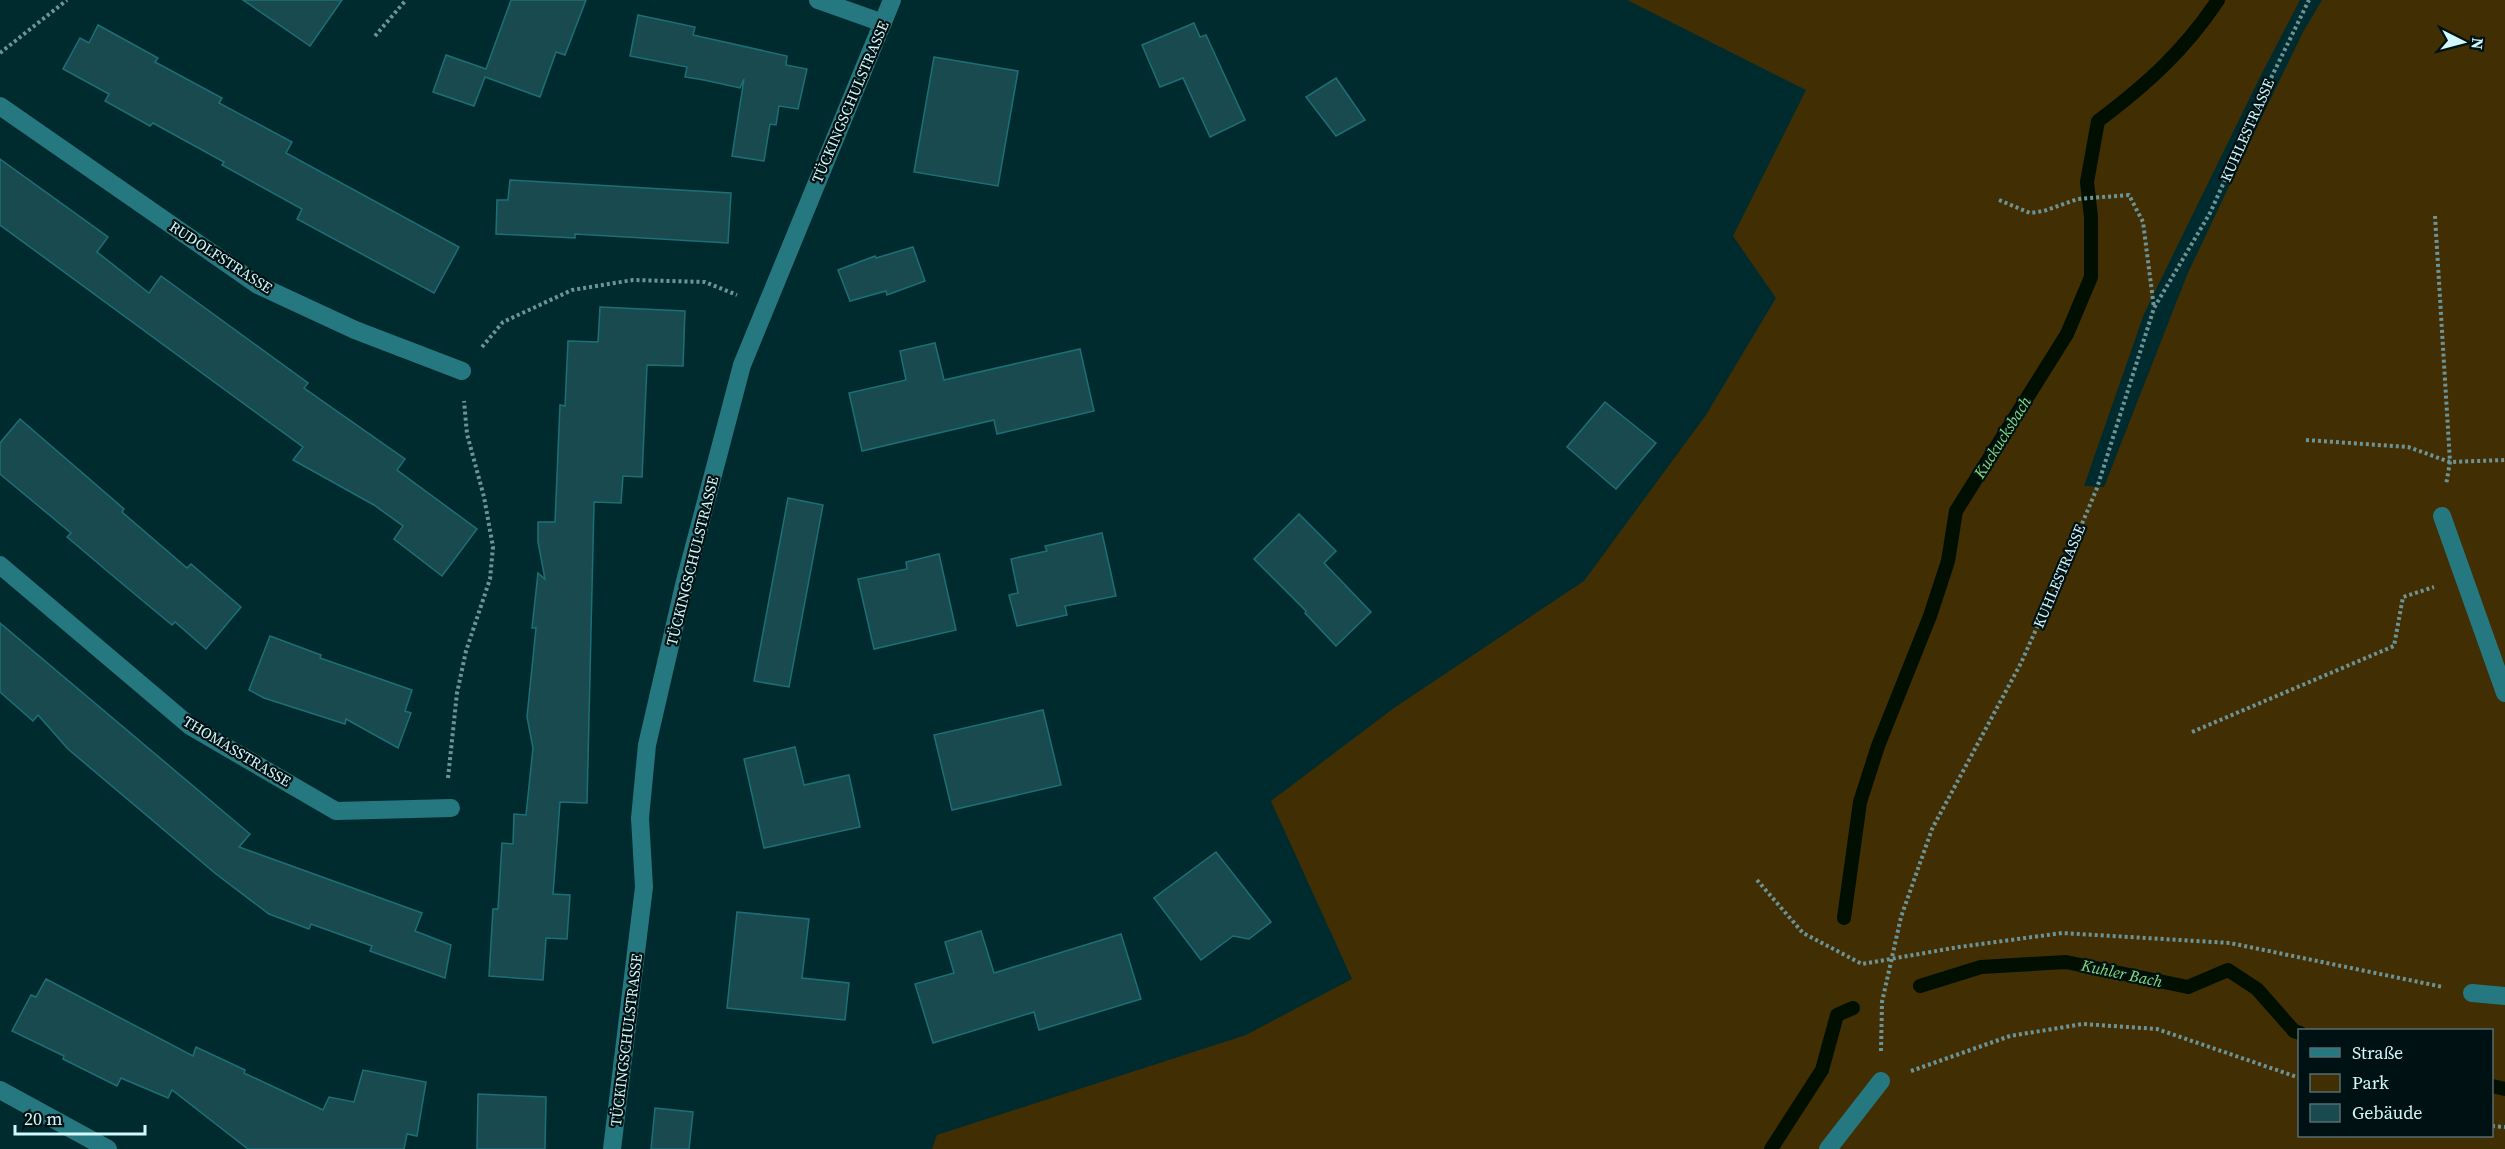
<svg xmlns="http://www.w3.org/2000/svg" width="2505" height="1149" viewBox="0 0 2505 1149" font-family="'Source Serif 4',serif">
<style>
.green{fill:#412e03;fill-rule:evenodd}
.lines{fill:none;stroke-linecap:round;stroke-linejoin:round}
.stream{stroke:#000f00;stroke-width:14}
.building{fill:#194a4f;stroke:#1b7077;stroke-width:1.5}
.path{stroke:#6c9497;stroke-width:4;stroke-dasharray:3 3;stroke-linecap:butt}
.service{stroke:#25787f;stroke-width:18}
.minor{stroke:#25787f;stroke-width:18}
.labels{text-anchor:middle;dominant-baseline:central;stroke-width:4.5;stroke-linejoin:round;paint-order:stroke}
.street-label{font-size:15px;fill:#d2f8fb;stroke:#001113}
.water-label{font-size:16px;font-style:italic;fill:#81df7d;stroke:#001113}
</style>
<rect width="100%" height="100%" fill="#002b2e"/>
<path class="green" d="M1627 0H2300L2260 77 2144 314 2084 486 2104 487 2187 275 2259 123 2303 32 2322 0H2505V1149H932L937 1135 1246 1035 1352 979 1271 801 1394 708 1584 581 1706 415 1776 298 1733 236 1806 90ZM2300 1030H2492V1136H2300Z"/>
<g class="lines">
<g class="stream">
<path d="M1844 918 1860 802 1878 746 1930 616 1948 561 1956 511 2067 334 2091 277V217L2087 182 2098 121C2146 85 2184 51 2218 0"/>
<polyline points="1920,986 1981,967 2066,962 2188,987 2228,970 2257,989 2294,1031 2300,1033"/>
<polyline points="2492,1086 2505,1089"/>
<polyline points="1771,1149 1822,1070 1837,1015 1853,1008"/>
</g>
</g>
<g class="building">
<polygon points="243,0 342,0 310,46"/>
<polygon points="511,0 586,0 565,55 556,52 540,97 485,77 474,106 433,92 446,55 486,69"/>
<polygon points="638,15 695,27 693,35 787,56 786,65 807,69 798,109 779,106 776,125 770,124 764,161 732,156 744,79 740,88 704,80 685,77 687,67 630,56"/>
<polygon points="1194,23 1200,37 1206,35 1245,120 1210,137 1183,78 1160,87 1142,45"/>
<polygon points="98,25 158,58 155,62 222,98 219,103 292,142 286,153 459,247 434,293 297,219 302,209 222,165 224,162 153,123 150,126 105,101 109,94 63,69 80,38 89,43"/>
<polygon points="934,57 1018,71 998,186 914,172"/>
<polygon points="1336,78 1365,120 1336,136 1306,97"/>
<polygon points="0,159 108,237 97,252 149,293 161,276 308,383 304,388 405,459 397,470 477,529 442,576 394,539 403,526 374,505 293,460 303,447 0,225"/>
<polygon points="510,180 731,193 728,243 575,234 575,238 496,234 497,200 508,200"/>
<polygon points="913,247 925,281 887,295 886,291 850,301 838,270 875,256 876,258"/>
<polygon points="600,307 685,311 683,366 647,365 642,477 623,476 621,503 594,502 587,803 560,802 553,894 570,895 567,939 546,938 543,980 489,976 493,909 498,909 502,843 513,844 514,814 526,815 533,748 527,717 536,628 532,628 538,573 545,579 538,542 538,522 555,522 560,405 565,406 568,341 598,342"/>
<polygon points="935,343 944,380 1080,349 1094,411 997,434 994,420 862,451 849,393 906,380 900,351"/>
<polygon points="1605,402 1656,443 1616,489 1567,447"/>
<polygon points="20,419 124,509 122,512 187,568 191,564 241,607 206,649 175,622 172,625 119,581 67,537 71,533 0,474 0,443"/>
<polygon points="788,498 823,505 789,687 754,681"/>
<polygon points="1299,514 1336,551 1324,563 1371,612 1336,646 1305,613 1306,611 1254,559"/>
<polygon points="1102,533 1116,596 1065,606 1067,615 1017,626 1009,595 1018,593 1011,559 1047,551 1045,546"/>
<polygon points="939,554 956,630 874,649 858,579 907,569 906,562"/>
<polygon points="0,623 250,834 239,847 422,913 415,931 451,945 445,978 370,951 372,946 311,924 309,929 269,914 216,874 68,749 38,715 33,721 0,692"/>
<polygon points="270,636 321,655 320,658 412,690 405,711 411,713 398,748 346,719 345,724 264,698 249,690"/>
<polygon points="1043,710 1061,785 952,810 934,735"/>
<polygon points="795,747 804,785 849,775 860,827 764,848 744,759"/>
<polygon points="1216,852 1271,922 1249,939 1233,936 1201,960 1154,898"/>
<polygon points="737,912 809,919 802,978 849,983 845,1020 727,1008"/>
<polygon points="981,931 994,973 1121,934 1141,999 1039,1030 1034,1012 933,1043 915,984 954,973 945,942"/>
<polygon points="46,979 193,1056 196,1047 245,1070 244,1073 323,1110 329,1097 354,1102 363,1070 426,1082 417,1136 407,1134 404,1149 248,1149 172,1090 168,1098 121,1078 117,1086 63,1059 64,1056 12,1031 31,995 36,997"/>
<polygon points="478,1094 546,1097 545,1149 477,1149"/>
<polygon points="655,1108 693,1112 689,1149 651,1149"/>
</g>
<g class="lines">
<g class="path">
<polyline points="375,36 406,0"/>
<polyline points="0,53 67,0"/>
<polyline points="1999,200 2030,213 2044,211 2078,199 2129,195 2143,222 2154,308"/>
<polyline points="2435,216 2450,462 2446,485"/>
<polyline points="482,347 503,322 572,290 633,280 705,282 737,295"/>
<polyline points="2306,440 2408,447 2450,462 2505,460"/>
<polyline points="2192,732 2394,646 2403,597 2434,587"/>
<polyline points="448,778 457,693 466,651 490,579 493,547 484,497 467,434 464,401"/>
<polyline points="1757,880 1803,933 1862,964 1959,947 2062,933 2230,943 2443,987"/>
<polyline points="1881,1051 1882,1002 1901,917 1932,829 2021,663 2063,569 2097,488 2154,308 2210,213 2272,76 2309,0"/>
<polyline points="1911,1071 2010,1036 2083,1024 2157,1029 2300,1078"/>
<polyline points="2492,1126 2505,1127"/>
</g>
<g class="service">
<polyline points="2442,516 2505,693"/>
<polyline points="2472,993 2505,996"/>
</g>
<g class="minor">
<polyline points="818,0 883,23"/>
<polyline points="0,106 258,285 355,330 462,371"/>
<polyline points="0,565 190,726 336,811 451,808"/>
<polyline points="0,1090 108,1149"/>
<polyline points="612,1149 644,887 640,818 647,745 685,581 742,365 892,0"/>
<polyline points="1828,1149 1881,1081"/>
</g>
</g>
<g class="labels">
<g class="street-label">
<text transform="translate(850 102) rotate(-67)">TÜCKINGSCHULSTRASSE</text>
<text transform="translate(2247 130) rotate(-66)">KUHLESTRASSE</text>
<text transform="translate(221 257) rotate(33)">RUDOLFSTRASSE</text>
<text transform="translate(692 561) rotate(-76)">TÜCKINGSCHULSTRASSE</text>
<text transform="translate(2059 576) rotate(-67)">KUHLESTRASSE</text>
<text transform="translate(237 751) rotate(31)">THOMASSTRASSE</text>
<text transform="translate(626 1040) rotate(-83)">TÜCKINGSCHULSTRASSE</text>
</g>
<g class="water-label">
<text transform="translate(2002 437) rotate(-58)">Kuckucksbach</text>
<text transform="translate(2122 973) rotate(12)">Kuhler Bach</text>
</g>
</g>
<rect x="2298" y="1029" width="195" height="108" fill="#001113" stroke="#546d70" stroke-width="1.5"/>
<rect x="2310" y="1048" width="30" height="9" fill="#25787f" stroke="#546d70" stroke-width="1.5"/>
<text x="2352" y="1059" font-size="18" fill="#d2f8fb">Straße</text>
<rect x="2310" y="1074" width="30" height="18" fill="#412e03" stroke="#546d70" stroke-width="1.5"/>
<text x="2352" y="1089" font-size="18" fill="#d2f8fb">Park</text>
<rect x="2310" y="1104" width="30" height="18" fill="#194a4f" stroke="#546d70" stroke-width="1.5"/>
<text x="2352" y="1119" font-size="18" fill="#d2f8fb">Gebäude</text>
<g transform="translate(2463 42) rotate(96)" stroke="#001113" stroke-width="4.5" paint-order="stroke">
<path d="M0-4.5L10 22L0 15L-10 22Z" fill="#d2f8fb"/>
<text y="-9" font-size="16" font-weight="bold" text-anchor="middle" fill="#d2f8fb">N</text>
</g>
<path d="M15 1125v9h130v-9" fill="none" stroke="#d2f8fb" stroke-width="3"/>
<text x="24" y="1125" font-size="18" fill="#d2f8fb" stroke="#001113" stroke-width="4.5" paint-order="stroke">20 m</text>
</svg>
